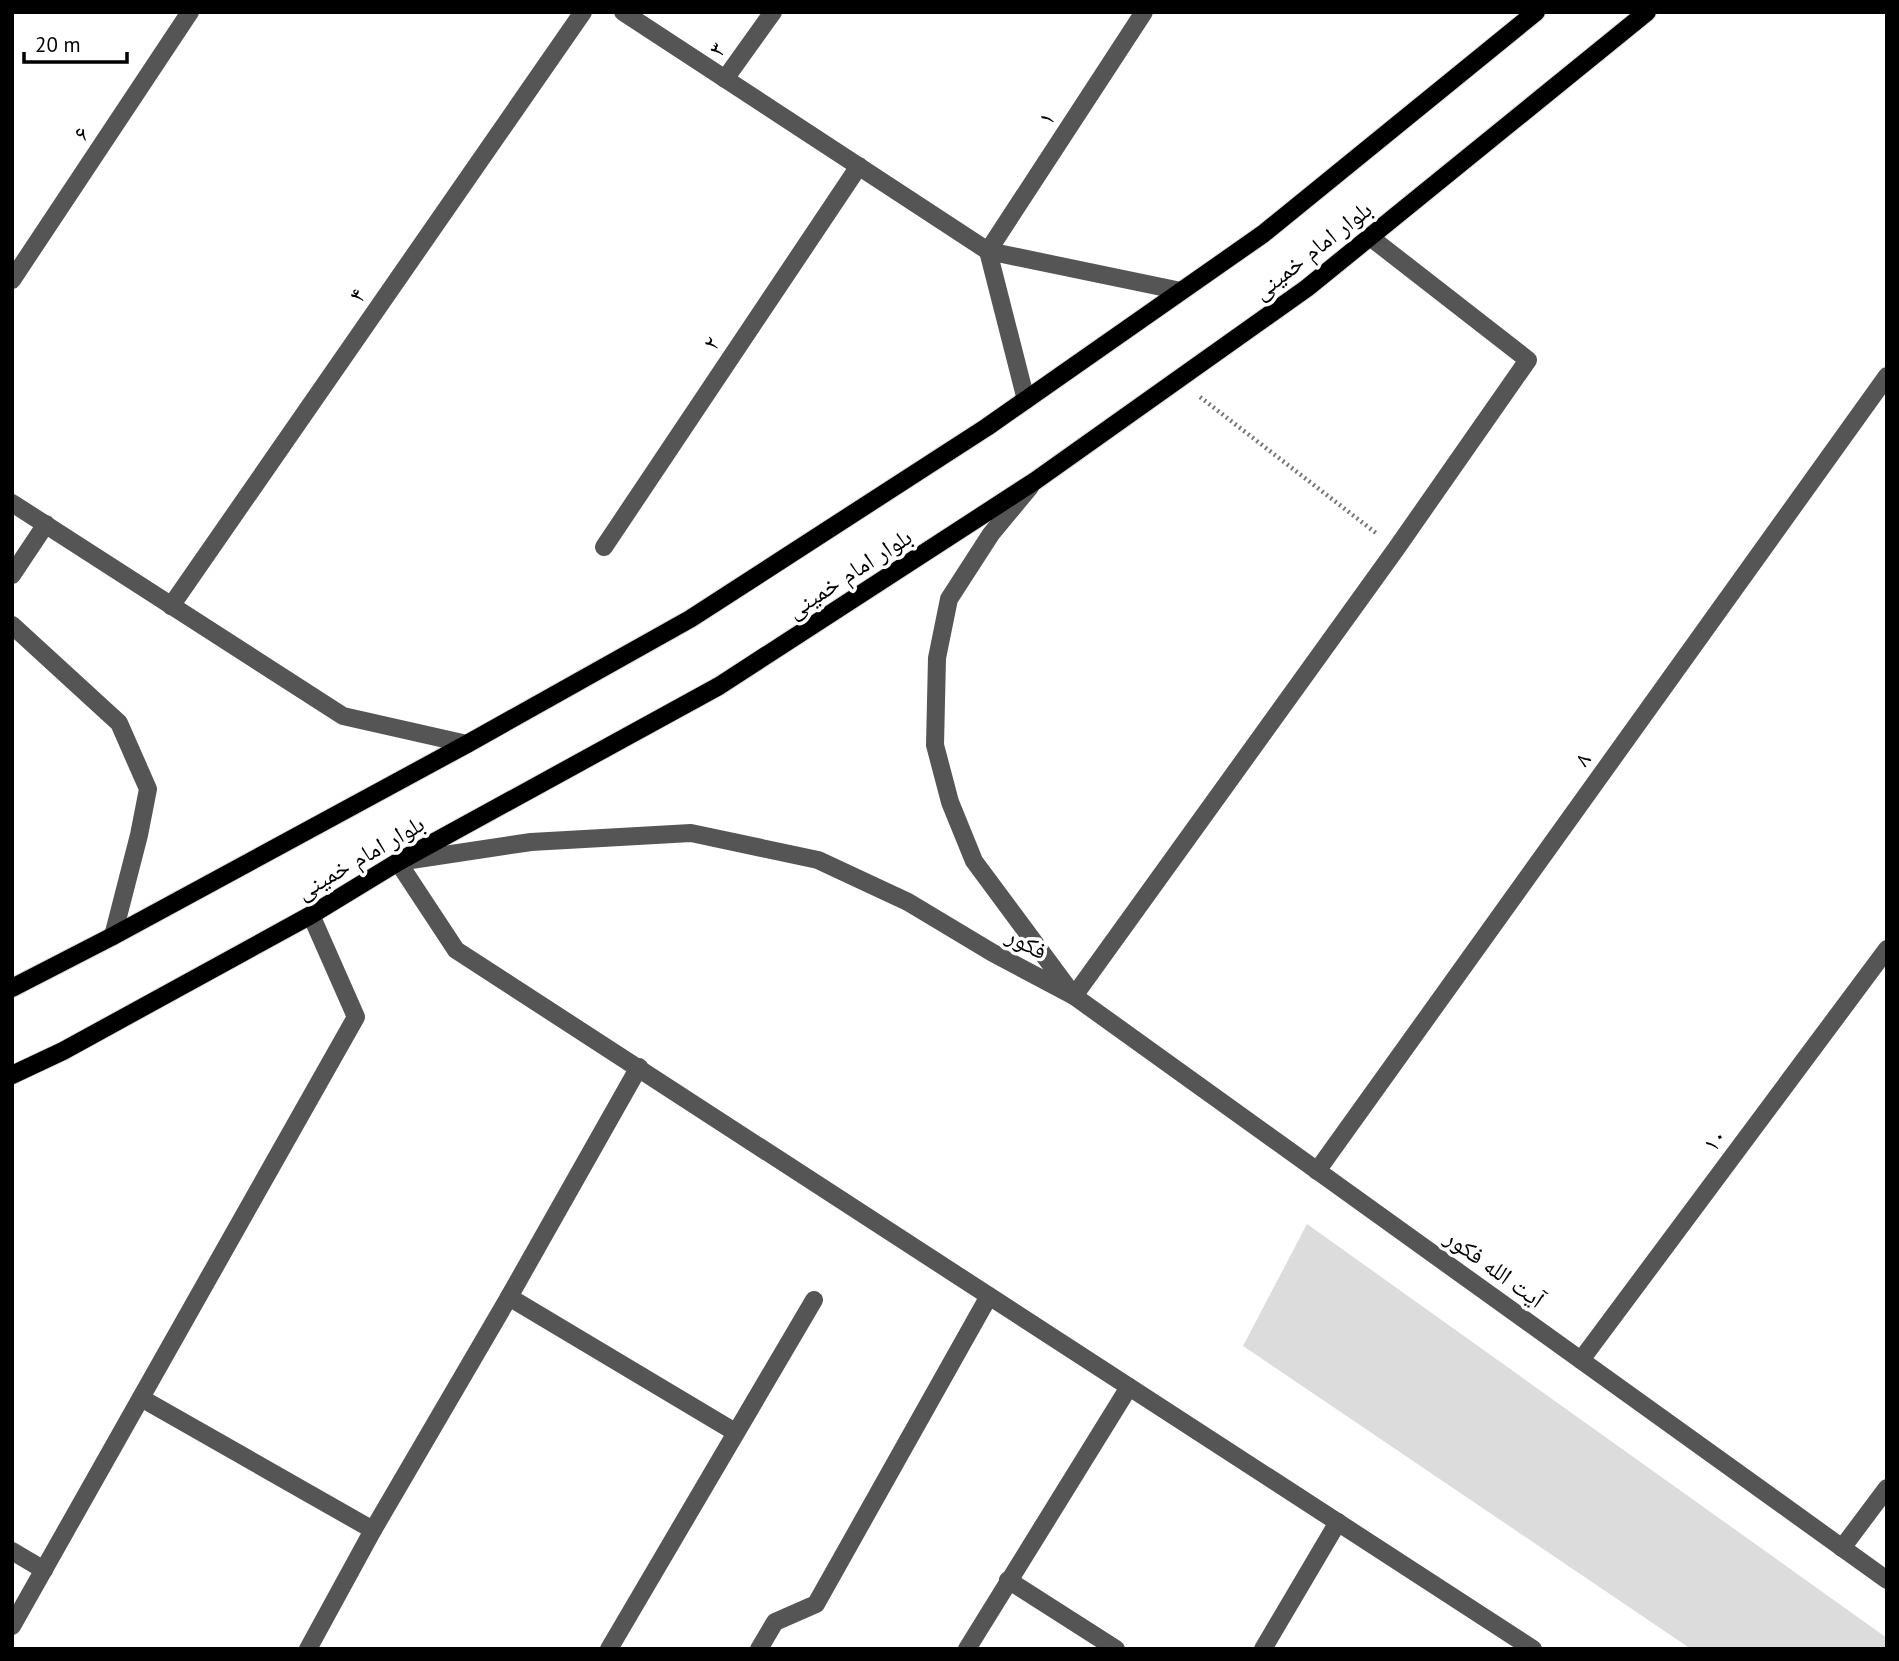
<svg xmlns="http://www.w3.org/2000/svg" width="1899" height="1661" viewBox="0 0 1899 1661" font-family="'PT Sans','Noto Naskh Arabic',sans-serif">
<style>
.green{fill:#dcdcdc}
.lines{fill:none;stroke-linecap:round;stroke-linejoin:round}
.major-casing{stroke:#dbdbdb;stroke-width:20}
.path{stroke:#777;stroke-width:4.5;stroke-dasharray:2 3.5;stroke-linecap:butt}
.minor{stroke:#555;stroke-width:18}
.major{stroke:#000;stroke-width:18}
.labels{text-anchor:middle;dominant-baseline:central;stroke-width:7;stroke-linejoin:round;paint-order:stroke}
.street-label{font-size:24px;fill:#000;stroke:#fff}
</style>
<rect width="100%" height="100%" fill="#fff"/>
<polygon class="green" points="1307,1224 1887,1638 1887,1649 1691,1649 1243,1346"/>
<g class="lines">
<defs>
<g id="major">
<polyline points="12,988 113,936 467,744 690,619 987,427 1263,234 1536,12"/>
<polyline points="12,1075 63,1051 311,915 398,862 719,686 1035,481 1307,288 1647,12"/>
</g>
</defs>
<use href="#major" class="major-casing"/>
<polyline class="path" points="1200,397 1376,533"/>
<g class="minor">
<polyline points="623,12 988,251 1144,12"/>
<polyline points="725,79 773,12"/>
<polyline points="1370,237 1528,360 1396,549 1074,996 1887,1580"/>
<polyline points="12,280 190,12"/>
<polyline points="1026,400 988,251 1181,291"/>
<polyline points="1030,487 991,534 949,599 937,658 935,745 950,802 974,861 1074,996 993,953 908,902 818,860 691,833 531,842 398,862 456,950 1533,1649"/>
<polyline points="12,503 343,716 467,744"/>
<polyline points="604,547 859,166"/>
<polyline points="12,575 46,524"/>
<polyline points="171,606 583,12"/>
<polyline points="12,625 119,723 148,789 139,835 113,936"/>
<polyline points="1317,1171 1887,376"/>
<polyline points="509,1297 639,1067"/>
<polyline points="1581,1360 1887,949"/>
<polyline points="141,1398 373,1530"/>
<polyline points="1842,1548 1887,1488"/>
<polyline points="12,1551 44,1570"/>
<polyline points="1008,1580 1116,1649"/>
<polyline points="12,1626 356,1017 311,915"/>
<polyline points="308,1649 373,1530 509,1297 735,1432"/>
<polyline points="609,1649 814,1300"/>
<polyline points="759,1649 775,1622 816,1604 989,1296"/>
<polyline points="967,1649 1129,1387"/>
<polyline points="1263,1649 1338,1522"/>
</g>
<use href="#major" class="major"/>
</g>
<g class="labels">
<g class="street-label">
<text transform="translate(717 49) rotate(-55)">۳</text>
<text transform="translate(1046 118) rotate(-57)">۱</text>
<text transform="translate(81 133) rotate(-56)">۶</text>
<text transform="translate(1312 250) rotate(-38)">بلوار امام خمینی</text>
<text transform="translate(357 295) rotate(-55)">۴</text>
<text transform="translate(711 343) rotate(-56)">۲</text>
<text transform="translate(849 573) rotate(-33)">بلوار امام خمینی</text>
<text transform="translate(1582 759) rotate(-54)">۸</text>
<text transform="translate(360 857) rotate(-30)">بلوار امام خمینی</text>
<text transform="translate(1027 943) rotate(28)">فکور</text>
<text transform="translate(1714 1140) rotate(-53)">۱۰</text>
<text transform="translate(1495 1268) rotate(36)">آیت الله فکور</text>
</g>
</g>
<rect width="1899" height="1661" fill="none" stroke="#000000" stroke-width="28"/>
<path d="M24 52v10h103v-10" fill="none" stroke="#000000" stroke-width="3.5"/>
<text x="35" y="52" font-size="21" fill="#000000" stroke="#ffffff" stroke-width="5" paint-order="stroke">20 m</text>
</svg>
